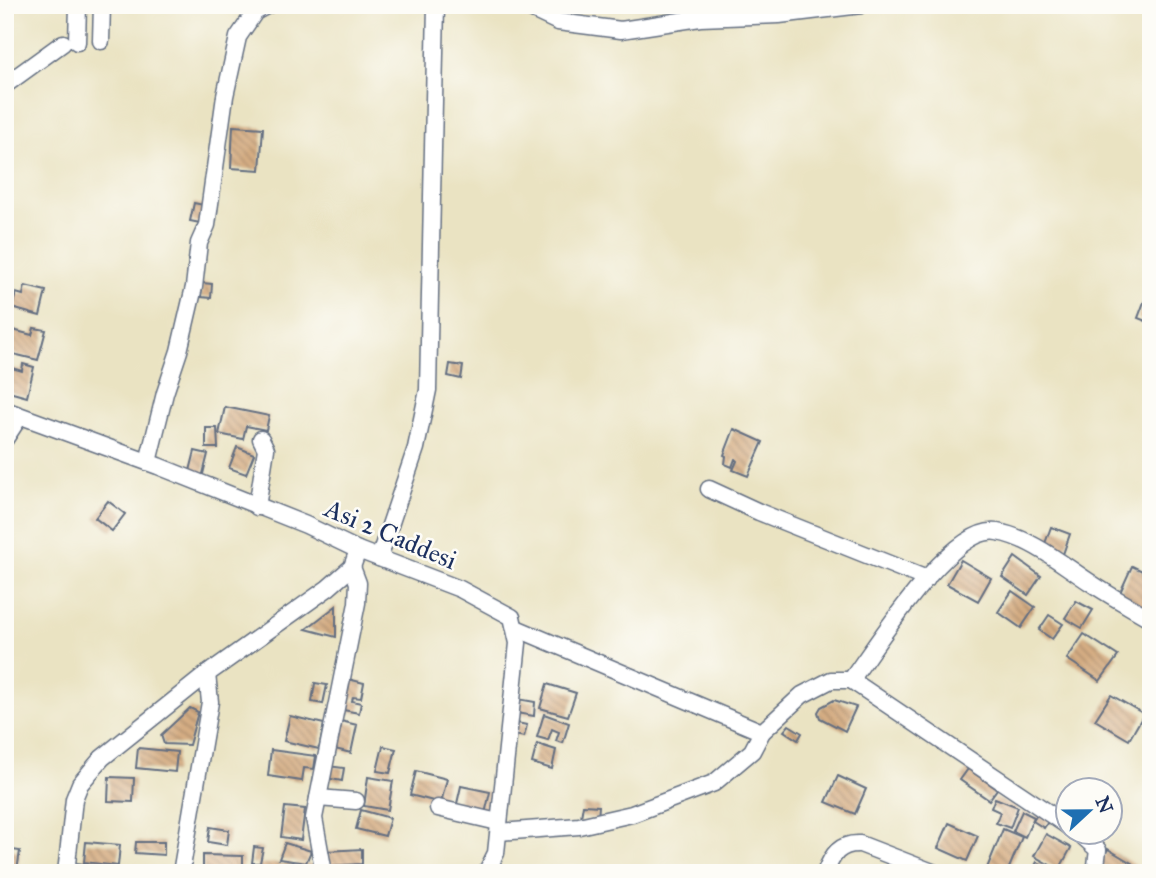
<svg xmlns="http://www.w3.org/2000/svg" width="1156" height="878" viewBox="0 0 1156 878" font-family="'IM FELL Great Primer',serif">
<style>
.building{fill:url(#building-back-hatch)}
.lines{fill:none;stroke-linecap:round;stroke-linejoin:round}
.minor-casing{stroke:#636e81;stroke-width:19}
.minor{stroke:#fff;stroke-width:16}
.labels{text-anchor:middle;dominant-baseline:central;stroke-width:5;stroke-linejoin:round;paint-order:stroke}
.street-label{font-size:26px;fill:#1b2f5e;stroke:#fdfcf7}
</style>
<defs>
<pattern id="building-back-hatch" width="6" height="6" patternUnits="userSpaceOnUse" patternTransform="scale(1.75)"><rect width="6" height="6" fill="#d5ad83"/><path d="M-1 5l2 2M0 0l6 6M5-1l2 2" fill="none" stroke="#ac8d6e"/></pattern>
</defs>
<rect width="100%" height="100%" fill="#fdfcf7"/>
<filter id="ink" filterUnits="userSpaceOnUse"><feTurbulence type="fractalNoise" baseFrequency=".0143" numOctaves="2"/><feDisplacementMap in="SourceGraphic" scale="14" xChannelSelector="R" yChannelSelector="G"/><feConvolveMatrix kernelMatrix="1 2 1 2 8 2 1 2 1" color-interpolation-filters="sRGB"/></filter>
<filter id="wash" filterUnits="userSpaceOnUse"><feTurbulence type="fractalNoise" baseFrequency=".00686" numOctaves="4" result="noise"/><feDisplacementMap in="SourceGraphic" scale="28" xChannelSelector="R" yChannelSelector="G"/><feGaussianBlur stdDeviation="1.57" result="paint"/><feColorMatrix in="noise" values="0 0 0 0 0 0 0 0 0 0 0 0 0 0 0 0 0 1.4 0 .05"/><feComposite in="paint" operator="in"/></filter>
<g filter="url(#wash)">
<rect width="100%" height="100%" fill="#eae3c2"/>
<g id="blocks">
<g class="building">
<polygon points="233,126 263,128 260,170 231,168"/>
<polygon points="194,203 208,206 205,224 190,221"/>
<polygon points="202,283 212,284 211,298 201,297"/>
<polygon points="25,286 46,291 40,316 12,308 16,293 23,295"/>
<polygon points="1144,302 1151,304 1151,323 1138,318"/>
<polygon points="5,328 32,335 34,328 46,330 38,360 5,352"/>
<polygon points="23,364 34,367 27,397 9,392 8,397 5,396 5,366 22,371"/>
<polygon points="450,364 463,366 461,379 448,376"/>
<polygon points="225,407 269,416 266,430 246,426 243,439 219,434"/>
<polygon points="206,428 217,428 218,448 206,448"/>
<polygon points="734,429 763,442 748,476 733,470 737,461 735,459 732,467 725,464 726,456 724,455"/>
<polygon points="237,447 254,454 246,474 229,468"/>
<polygon points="195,451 208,454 202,478 189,475"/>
<polygon points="108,501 125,514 112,531 95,518"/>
<polygon points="1051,527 1070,534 1062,557 1043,549"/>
<polygon points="1015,557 1041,576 1028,595 1002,577"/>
<polygon points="961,560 991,578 978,601 947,584"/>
<polygon points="1132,566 1151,575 1150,611 1118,597"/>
<polygon points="1012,591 1035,607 1021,628 998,612"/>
<polygon points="1076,601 1093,610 1082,628 1065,618"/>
<polygon points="336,606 336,637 306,629"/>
<polygon points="1049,615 1063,624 1052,639 1039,630"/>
<polygon points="1084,634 1118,656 1100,681 1067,659"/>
<polygon points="344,678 364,683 361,698 353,697 352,701 361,703 359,713 338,709"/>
<polygon points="315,683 327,685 323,704 312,702"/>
<polygon points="547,684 576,693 568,716 540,708"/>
<polygon points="1111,695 1144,714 1129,740 1095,720"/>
<polygon points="518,699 535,702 534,716 516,713"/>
<polygon points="834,700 856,707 845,731 820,718 818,712 821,707"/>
<polygon points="190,708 198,712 189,745 164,744 161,735"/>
<polygon points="544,714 569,723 563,743 556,741 559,732 552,729 548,740 537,737"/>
<polygon points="290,716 324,724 319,749 284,741"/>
<polygon points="337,720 357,725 351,753 331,748"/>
<polygon points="517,723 527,725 524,737 515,735"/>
<polygon points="789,725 802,733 798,740 784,731"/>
<polygon points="537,744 556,750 552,769 532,763"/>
<polygon points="383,746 396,749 390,773 377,771"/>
<polygon points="138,748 177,752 175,772 136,768"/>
<polygon points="271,750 316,756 314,769 304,768 302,781 268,776"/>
<polygon points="328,766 344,768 342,781 326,778"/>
<polygon points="968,769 997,789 989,800 960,780"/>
<polygon points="416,771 447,779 441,803 410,795"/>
<polygon points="838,776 866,789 855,814 826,802"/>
<polygon points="109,777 134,778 133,802 108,801"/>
<polygon points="368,777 393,781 388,810 364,806"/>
<polygon points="461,786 490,792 485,814 456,808"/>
<polygon points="995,798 1018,807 1010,828 996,823 1000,812 991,808"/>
<polygon points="583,805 599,806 598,818 581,817"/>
<polygon points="285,807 305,809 301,840 281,837"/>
<polygon points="361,810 390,818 385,836 356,829"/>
<polygon points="1022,811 1034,817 1025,837 1013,831"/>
<polygon points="1038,813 1049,820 1044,828 1033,821"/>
<polygon points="949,823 978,836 967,861 938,848"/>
<polygon points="210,827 229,830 227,845 208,842"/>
<polygon points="1003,829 1022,837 1007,873 987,868"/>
<polygon points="1046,834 1071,848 1059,870 1034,856"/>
<polygon points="86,842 120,845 118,866 84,862"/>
<polygon points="136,842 164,842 164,855 135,853"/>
<polygon points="285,843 311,851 306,863 279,859"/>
<polygon points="254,847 263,848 260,863 252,863"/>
<polygon points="5,849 20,851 17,871 5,870"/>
<polygon points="362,849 362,864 328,866 327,851"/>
<polygon points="1108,849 1138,867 1135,873 1106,873 1097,868"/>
<polygon points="203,855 243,856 243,873 203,873"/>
<polygon points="1037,862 1055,873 1031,873"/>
<polygon points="280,863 280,871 257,873 258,864"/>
<polygon points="292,863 291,873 281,870 281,864"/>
<polygon points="295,864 317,865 317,873 294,873"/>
</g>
</g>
</g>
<g filter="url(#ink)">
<use href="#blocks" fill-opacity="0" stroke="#636e81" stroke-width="2"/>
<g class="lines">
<defs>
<g id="minor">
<polyline points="522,5 558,22 621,30 700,18 779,15 861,5"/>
<polyline points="101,41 102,5"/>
<polyline points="77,42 78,5"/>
<polyline points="5,85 63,43"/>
<polyline points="5,410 158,466 306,525 358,550 460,589 512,617 518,643 496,853 486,873"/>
<polyline points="5,439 20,416"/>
<polyline points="148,462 165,393 179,351 194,287 199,243 207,225 225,96 238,37 255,12 268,5"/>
<polyline points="709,489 759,512 927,579"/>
<polyline points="257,507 266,449 261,439"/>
<polyline points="379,558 416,448 428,390 436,5"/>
<polyline points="516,628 762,732"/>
<path d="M851 680C876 646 952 524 997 532 1032 538 1063 565 1091 583 1110 596 1131 607 1151 619"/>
<polyline points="318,798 356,801"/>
<polyline points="438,808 498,822"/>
<polyline points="499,832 579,826 632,814 714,783 752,751 762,732 802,695 831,680 851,680 1068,826"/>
<polyline points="1078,832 1098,850 1095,873"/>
<polyline points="66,870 85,873"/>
<polyline points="66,873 74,799 80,784 102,758 207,674 328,588 352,567 358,550"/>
<polyline points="181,873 210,702 207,674"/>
<polyline points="324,873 314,818 357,603 358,583 352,567"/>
<path d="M825 873C832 855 839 843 860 844L935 873"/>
</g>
</defs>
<use href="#minor" class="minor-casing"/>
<use href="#minor" class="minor"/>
</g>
</g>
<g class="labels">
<g class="street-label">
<text transform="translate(391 534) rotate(23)">Asi 2 Caddesi</text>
</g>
</g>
<rect width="1156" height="878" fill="none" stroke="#fdfcf7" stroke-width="28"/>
<g transform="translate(1089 811) rotate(68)"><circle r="33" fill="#fdfcf7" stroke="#a3aaba" stroke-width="2"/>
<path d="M0-5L12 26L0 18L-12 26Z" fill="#1f6fb2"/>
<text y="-10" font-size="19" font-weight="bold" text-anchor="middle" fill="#1b2f5e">N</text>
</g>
</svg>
